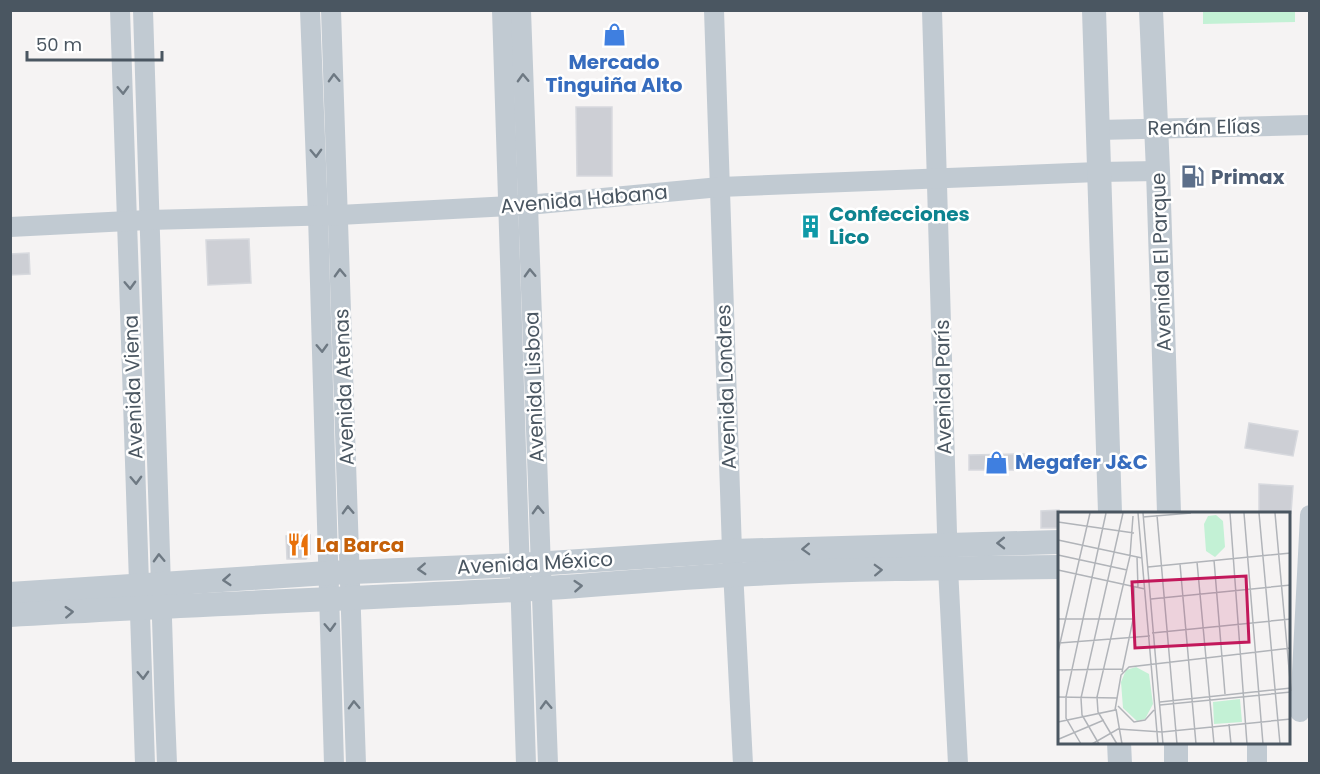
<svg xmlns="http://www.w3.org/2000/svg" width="1320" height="774" viewBox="0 0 1320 774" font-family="Poppins,sans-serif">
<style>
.green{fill:#c3f1d5}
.building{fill:#cdcfd5;stroke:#d7d9de;stroke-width:1.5}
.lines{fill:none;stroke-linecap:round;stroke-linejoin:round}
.minor{stroke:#c1cad2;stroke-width:20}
.tertiary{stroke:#c1cad2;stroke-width:24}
.oneway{stroke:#6e7983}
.labels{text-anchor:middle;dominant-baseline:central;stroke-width:5;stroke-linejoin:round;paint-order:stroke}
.shop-label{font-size:20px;font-weight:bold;fill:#366cbe;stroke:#fff}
.street-label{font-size:20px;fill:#4a5661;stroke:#fff}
.service-label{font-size:20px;font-weight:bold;fill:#4e5e75;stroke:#fff;text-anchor:start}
.culture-label{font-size:20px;font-weight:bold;fill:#0d838f;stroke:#fff;text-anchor:start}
.food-label{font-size:20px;font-weight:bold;fill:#c56008;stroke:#fff;text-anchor:start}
.inset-road{fill:none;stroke:#b1b4b9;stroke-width:1.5}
.view{fill:#c2185b;fill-opacity:0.15;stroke:#c2185b;stroke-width:3}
.inset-edge{fill:none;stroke:#4a5661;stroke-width:3}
</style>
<rect width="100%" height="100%" fill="#f5f3f3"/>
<polygon class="green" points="1203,11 1295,11 1295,22 1203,24"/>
<g class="building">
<polygon points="576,107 612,107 612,176 577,176"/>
<polygon points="249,239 251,283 208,285 206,240"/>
<polygon points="29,253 30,274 10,275 10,254"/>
<polygon points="1249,423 1298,431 1293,456 1245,448"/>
<polygon points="1024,454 1024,470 969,470 969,455"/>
<polygon points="1259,484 1293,486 1291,513 1259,513"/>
<polygon points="1059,510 1059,528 1041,528 1041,511"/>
<polygon points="310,535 310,554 306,559 287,559 286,536"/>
</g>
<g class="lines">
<g class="minor">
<polyline points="120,10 145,764"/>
<path d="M143 10C149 262 157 513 167 764"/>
<polyline points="310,10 318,215 334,764"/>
<polyline points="331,10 356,764"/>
<polyline points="502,10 526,764"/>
<polyline points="521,10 548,764"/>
<polyline points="714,10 732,551 743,764"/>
<polyline points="932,10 948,568 958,764"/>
<polyline points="1098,130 1310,125"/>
<polyline points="10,227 148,220 339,215 528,205 720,187 1098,172 1158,171"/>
<polyline points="1300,712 1310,515"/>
<polyline points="1257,764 1257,742"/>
</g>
<g class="tertiary">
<polyline points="1094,10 1110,513"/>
<polyline points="1151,10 1158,171 1169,513"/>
<polyline points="10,594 328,573 519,565 732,551 1059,542"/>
<path d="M10 615C179 605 348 599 516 590 588 586 660 579 732 575 841 569 950 568 1059 567"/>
<polyline points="1119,742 1120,764"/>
<polyline points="1176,742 1176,764"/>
</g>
</g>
<defs><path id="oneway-chevron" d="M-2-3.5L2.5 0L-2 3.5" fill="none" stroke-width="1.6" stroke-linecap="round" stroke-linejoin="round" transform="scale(1.5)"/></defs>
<g class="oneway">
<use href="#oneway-chevron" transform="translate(334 78) rotate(-92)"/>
<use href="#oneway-chevron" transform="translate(523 78) rotate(-92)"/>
<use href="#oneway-chevron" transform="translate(123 90) rotate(88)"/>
<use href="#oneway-chevron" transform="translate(316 153) rotate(88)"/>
<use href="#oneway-chevron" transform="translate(340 273) rotate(-92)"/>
<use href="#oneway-chevron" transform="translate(530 273) rotate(-92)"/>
<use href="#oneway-chevron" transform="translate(130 285) rotate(88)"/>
<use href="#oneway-chevron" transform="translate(322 348) rotate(88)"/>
<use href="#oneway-chevron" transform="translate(136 480) rotate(88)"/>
<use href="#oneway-chevron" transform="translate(348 510) rotate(-92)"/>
<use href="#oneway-chevron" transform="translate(538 510) rotate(-92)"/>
<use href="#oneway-chevron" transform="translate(1001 543) rotate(179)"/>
<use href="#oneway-chevron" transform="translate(806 549) rotate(178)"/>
<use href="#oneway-chevron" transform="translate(159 558) rotate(-92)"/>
<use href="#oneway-chevron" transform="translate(422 569) rotate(177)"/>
<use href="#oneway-chevron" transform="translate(878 570) rotate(-2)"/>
<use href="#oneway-chevron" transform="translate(227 580) rotate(176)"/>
<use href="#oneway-chevron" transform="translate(578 586) rotate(-4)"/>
<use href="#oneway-chevron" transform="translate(69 612) rotate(-3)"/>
<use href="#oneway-chevron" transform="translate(330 627) rotate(88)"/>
<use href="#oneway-chevron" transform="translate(143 675) rotate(88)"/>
<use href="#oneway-chevron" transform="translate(354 705) rotate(-92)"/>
<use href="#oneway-chevron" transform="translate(546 705) rotate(-92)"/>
</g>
<defs>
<symbol id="shop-bare" viewBox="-9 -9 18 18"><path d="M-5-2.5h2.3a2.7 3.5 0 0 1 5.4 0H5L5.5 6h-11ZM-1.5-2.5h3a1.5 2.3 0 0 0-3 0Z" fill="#3f7fe0" stroke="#fff" stroke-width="2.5" paint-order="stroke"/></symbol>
<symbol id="fuel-bare" viewBox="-9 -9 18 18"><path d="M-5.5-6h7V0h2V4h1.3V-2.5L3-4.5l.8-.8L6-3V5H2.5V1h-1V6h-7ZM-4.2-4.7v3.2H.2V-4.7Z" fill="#5c6f8a" stroke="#fff" stroke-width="2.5" paint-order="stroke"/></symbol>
<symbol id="building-bare" viewBox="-9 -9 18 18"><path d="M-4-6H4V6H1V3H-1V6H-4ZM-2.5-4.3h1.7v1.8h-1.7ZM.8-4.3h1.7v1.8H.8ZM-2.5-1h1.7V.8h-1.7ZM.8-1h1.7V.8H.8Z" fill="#0f9aa8" stroke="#fff" stroke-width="2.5" paint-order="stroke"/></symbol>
<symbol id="restaurant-bare" viewBox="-9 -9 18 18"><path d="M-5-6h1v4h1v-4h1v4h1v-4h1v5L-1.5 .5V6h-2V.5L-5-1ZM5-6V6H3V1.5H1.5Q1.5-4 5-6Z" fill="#e8710a" stroke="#fff" stroke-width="2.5" paint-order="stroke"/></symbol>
</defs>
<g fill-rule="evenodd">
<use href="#shop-bare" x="598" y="18" width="33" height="33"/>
<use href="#fuel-bare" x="1176" y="160" width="33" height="33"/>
<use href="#building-bare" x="794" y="210" width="33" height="33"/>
<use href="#shop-bare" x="980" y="446" width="33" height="33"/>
<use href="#restaurant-bare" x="282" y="528" width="33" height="33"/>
</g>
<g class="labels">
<g class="shop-label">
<text x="614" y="62">Mercado<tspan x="614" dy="23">Tinguiña Alto</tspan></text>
<text x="1015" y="462" text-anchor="start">Megafer J&amp;C</text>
</g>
<g class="street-label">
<text transform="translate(1204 127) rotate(-1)">Renán Elías</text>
<text transform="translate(584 199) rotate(-5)">Avenida Habana</text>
<text transform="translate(1161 262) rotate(-92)">Avenida El Parque</text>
<text transform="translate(133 387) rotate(-92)">Avenida Viena</text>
<text transform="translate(344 387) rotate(-92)">Avenida Atenas</text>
<text transform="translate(534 387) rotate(-92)">Avenida Lisboa</text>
<text transform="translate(726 387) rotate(-92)">Avenida Londres</text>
<text transform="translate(943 387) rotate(-91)">Avenida París</text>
<text transform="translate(535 563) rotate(-3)">Avenida México</text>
</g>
<g class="service-label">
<text x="1211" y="177">Primax</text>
</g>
<g class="culture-label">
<text x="829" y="214">Confecciones<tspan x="829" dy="23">Lico</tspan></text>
</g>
<g class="food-label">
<text x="316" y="545">La Barca</text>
</g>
</g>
<g transform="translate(1058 512)">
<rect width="232" height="232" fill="#f5f3f3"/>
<path d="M158 3 165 9 167 35 157 45 148 39 146 12 150 4ZM78 155 91 162 95 192 87 207 79 209 65 196 63 170 68 158ZM182 187 184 210 156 212 155 190Z" fill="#c3f1d5"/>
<path class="inset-road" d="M80 1 100 232M85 1 105 232M172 1 189 232M186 1 205 232M201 1 222 232M217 1 233 179M99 3 119 232M85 5 133 1M0 10 76 21M0 28 84 46M0 43 69 58M79 45 80 76M156 48 167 182M139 50 156 232M122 52 138 232M90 55 233 41M0 58 87 77M93 87 233 73M0 107H75M94 121 233 107M1 131 92 124M0 140 32 1M0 158 65 157M64 160 76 103V75M0 185 59 186M102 190 233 176M102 193 233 180M60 194 76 210 87 208 96 198M58 197 64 232M0 210 57 198 63 163 71 155 233 136M171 212 173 232M1 227 46 208M23 232 8 206V185L48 1M34 232 60 217 104 220 233 207M41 232 24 203 23 186 65 1M59 232 40 200 39 185 72 44 75 4"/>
<path class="view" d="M188 64 191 130 77 136 74 70Z"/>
<rect width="232" height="232" class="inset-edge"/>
</g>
<rect width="1320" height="774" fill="none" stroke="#4a5661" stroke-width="24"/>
<path d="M27 51v9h135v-9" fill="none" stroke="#4a5661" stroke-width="3"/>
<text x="36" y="51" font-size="18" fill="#4a5661" stroke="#ffffff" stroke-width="4.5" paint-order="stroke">50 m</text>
</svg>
